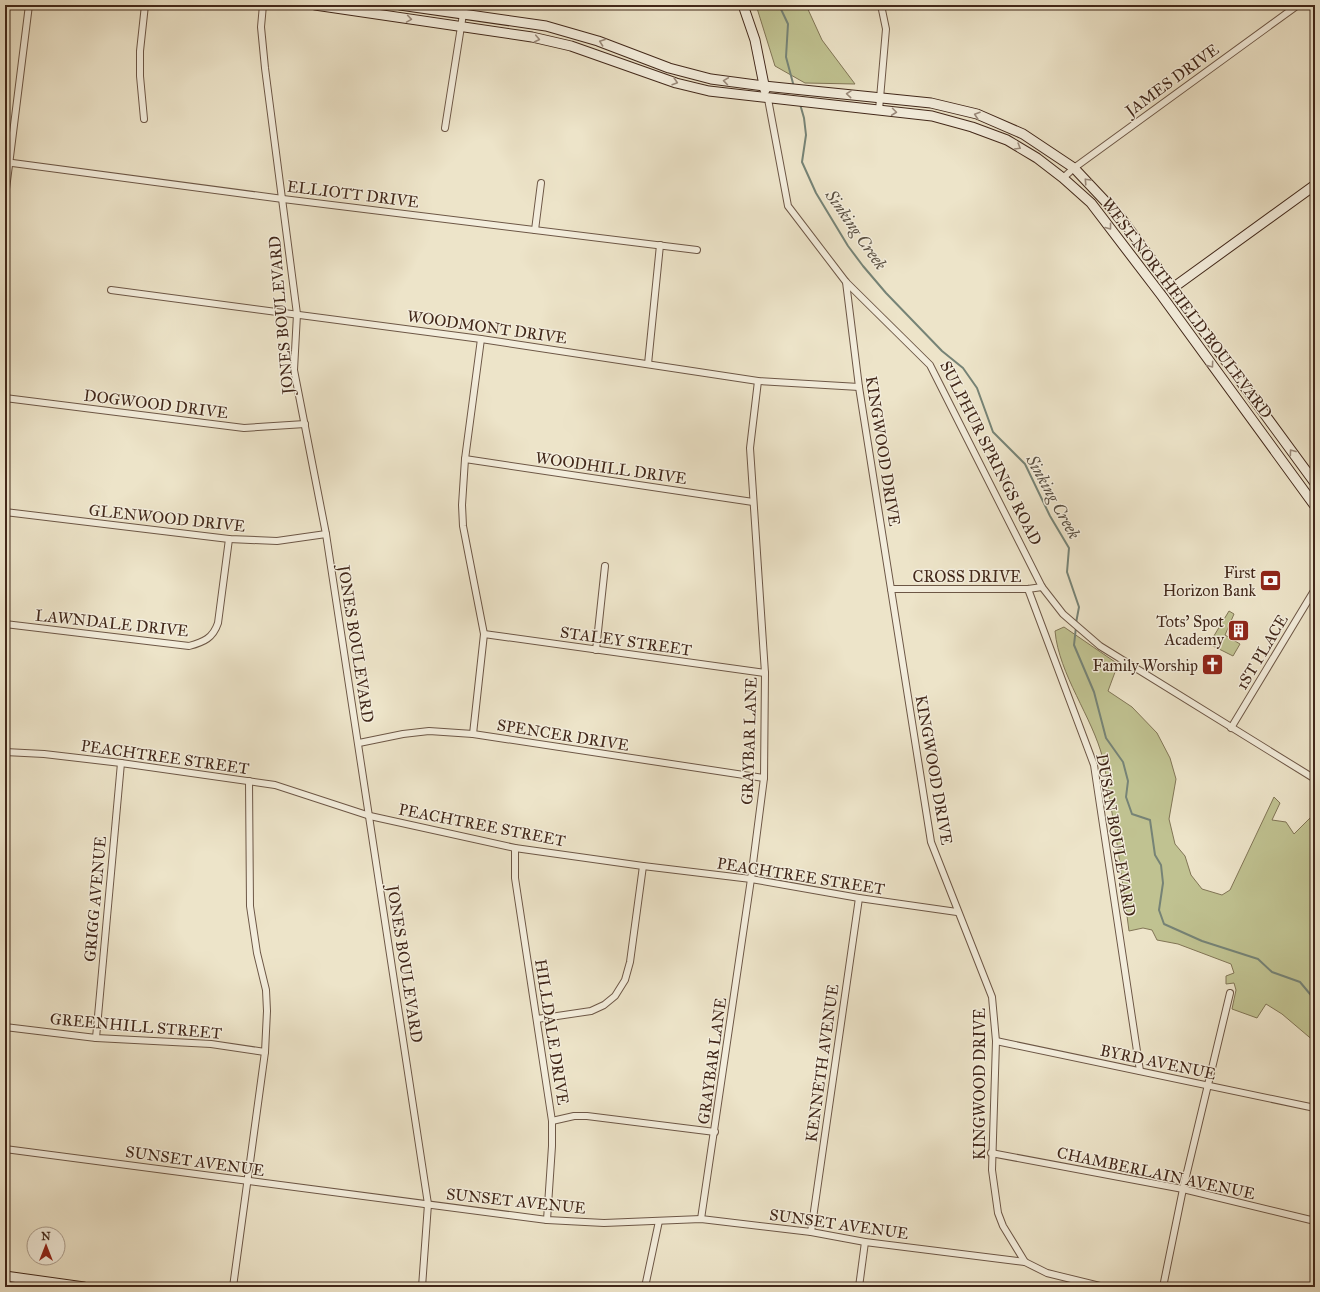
<svg xmlns="http://www.w3.org/2000/svg" width="1320" height="1292" viewBox="0 0 1320 1292" font-family="'IM FELL Great Primer',serif">
<style>
.green{fill:#c0c291;stroke:#817556}
.lines{fill:none;stroke-linecap:round;stroke-linejoin:round}
.stream{stroke:#768376;stroke-width:2}
.street-casing{stroke:#6d5746;stroke-width:8}
.secondary-casing{stroke:#42281a;stroke-width:11}
.street{stroke:#f3eddc;stroke-width:6}
.secondary{stroke:#f3eddc;stroke-width:9}
.oneway{stroke:#9a8a7b}
.labels{text-anchor:middle;dominant-baseline:central;stroke-width:3;stroke-linejoin:round;paint-order:stroke}
.street-label{font-size:16px;fill:#42281a;stroke:#f3eddc}
.poi-label{font-size:16px;fill:#42281a;stroke:#f3eddc;text-anchor:end}
.water-label{font-size:17px;font-style:italic;fill:#584e40;stroke:#f3eddc}
</style>
<rect width="100%" height="100%" fill="#ede4c9"/>
<filter id="stains"><feTurbulence type="fractalNoise" baseFrequency=".005" numOctaves="4"/><feColorMatrix values="0 0 0 0 .2 0 0 0 0 .09 0 0 0 0 .02 0 0 0 .5 -.17"/></filter>
<radialGradient id="worn" r=".72"><stop offset=".6" stop-color="#630" stop-opacity="0"/><stop offset="1" stop-color="#630" stop-opacity=".3"/></radialGradient>
<g class="green">
<polygon points="756,5 806,5 822,40 855,84 805,83 775,66"/>
<polygon points="1229,611 1234,614 1225,635 1240,644 1233,656 1209,644"/>
<path d="M1064 627 1118 664 1108 691 1132 707 1157 733 1170 758 1176 779 1169 819 1175 844 1185 856 1191 875 1202 889 1222 895 1230 890 1274 797 1280 803 1272 820 1286 822 1294 834 1315 813V1042L1282 1014 1266 1004 1257 1018 1232 1009 1236 990 1234 983 1226 984V976L1234 973 1231 964 1178 944 1157 940 1152 930 1143 928 1129 931C1123 887 1118 844 1110 801 1108 787 1106 773 1103 759 1092 716 1059 675 1055 631Z"/>
</g>
<g class="lines">
<g class="stream">
<polyline points="779,5 788,24 786,57 794,87"/>
<polyline points="800,104 804,118 806,135 802,162 816,193 848,246 863,266 886,293 942,351 963,368 977,388 993,432 1025,464 1050,516 1069,548 1067,572 1079,607 1076,623"/>
<polyline points="1076,627 1074,645 1094,692 1106,738 1123,762 1128,781 1126,797 1132,814 1150,820 1155,855 1161,865 1163,883 1159,910 1164,924 1202,941 1258,959 1272,972 1300,982 1315,1000"/>
</g>
<defs>
<g id="street">
<polyline points="263,5 261,27 265,68 297,314 294,370 326,534 428,1204 422,1287"/>
<polyline points="768,99 788,206 846,282 930,365 1042,587 1063,614 1100,646 1315,779"/>
<polyline points="879,110 886,29 881,5"/>
<polyline points="144,119 140,76 140,51 145,5"/>
<polyline points="445,128 463,14"/>
<polyline points="5,162 283,199 697,250"/>
<polyline points="1063,178 1074,168 1298,5"/>
<polyline points="5,197 29,5"/>
<polyline points="535,230 541,183"/>
<polyline points="846,282 859,387 931,842 992,997 996,1041 992,1170 998,1213 1003,1226 1025,1262 1047,1273 1104,1287"/>
<polyline points="111,290 481,339 758,381 859,387"/>
<polyline points="648,364 660,245"/>
<polyline points="5,398 244,428 305,424"/>
<polyline points="465,459 753,502"/>
<polyline points="5,512 229,539 277,541 326,534"/>
<polyline points="891,589 1028,589 1042,587"/>
<polyline points="1028,589 1094,765 1140,1071"/>
<path d="M5 624 189 646C204 642 213 638 218 623L229 539"/>
<polyline points="484,634 765,673"/>
<polyline points="596,650 605,566"/>
<polyline points="1231,728 1315,589"/>
<polyline points="473,734 484,634 463,526 462,505 465,459 481,339"/>
<polyline points="359,743 403,734 429,731 473,734 764,778"/>
<polyline points="5,752 44,754 121,763 275,785 370,816 515,848 643,866 751,879 859,898 957,912"/>
<polyline points="515,848 515,878 552,1121 552,1146 547,1220"/>
<polyline points="537,1019 591,1011 604,1005 615,996 625,980 630,962 643,866"/>
<polyline points="5,1027 96,1038 211,1044 265,1052"/>
<polyline points="96,1038 121,763"/>
<polyline points="996,1041 1315,1108"/>
<polyline points="552,1121 574,1116 587,1116 715,1132"/>
<polyline points="5,1149 547,1220 604,1223 701,1219 811,1232 865,1242 1025,1262"/>
<polyline points="991,1153 1183,1189 1315,1221"/>
<polyline points="701,1219 751,879 764,778 765,673 750,448 758,381"/>
<polyline points="811,1232 859,898"/>
<polyline points="233,1287 265,1052 267,1011 266,990 257,953 250,906 249,781"/>
<polyline points="645,1287 659,1221"/>
<polyline points="859,1287 865,1242"/>
<polyline points="1163,1287 1183,1189 1230,993"/>
</g>
<g id="secondary">
<polyline points="315,5 532,37 571,46 676,83 709,91 932,116 972,127 1007,140 1037,158 1063,178 1091,203 1162,296 1315,506"/>
<polyline points="400,5 546,26 598,41 669,68 711,79 764,86 931,103 977,114 1023,134 1074,168 1121,218 1315,483"/>
<polyline points="743,5 755,40 765,90"/>
<polyline points="1170,290 1315,185"/>
<polyline points="5,1276 84,1287"/>
</g>
</defs>
<use href="#street" class="street-casing"/>
<use href="#secondary" class="secondary-casing"/>
<use href="#street" class="street"/>
<use href="#secondary" class="secondary"/>
</g>
<defs><path id="oneway-chevron" d="M-2-3.5L2.5 0L-2 3.5" fill="none" stroke-width="1.6" stroke-linecap="round" stroke-linejoin="round"/></defs>
<g class="oneway">
<use href="#oneway-chevron" transform="translate(409 19) rotate(9)"/>
<use href="#oneway-chevron" transform="translate(537 39) rotate(12)"/>
<use href="#oneway-chevron" transform="translate(602 42) rotate(-160)"/>
<use href="#oneway-chevron" transform="translate(726 81) rotate(-172)"/>
<use href="#oneway-chevron" transform="translate(675 82) rotate(17)"/>
<use href="#oneway-chevron" transform="translate(849 94) rotate(-175)"/>
<use href="#oneway-chevron" transform="translate(894 112) rotate(7)"/>
<use href="#oneway-chevron" transform="translate(977 115) rotate(-162)"/>
<use href="#oneway-chevron" transform="translate(1018 147) rotate(31)"/>
<use href="#oneway-chevron" transform="translate(1087 181) rotate(-133)"/>
<use href="#oneway-chevron" transform="translate(1109 227) rotate(52)"/>
<use href="#oneway-chevron" transform="translate(1211 365) rotate(54)"/>
<use href="#oneway-chevron" transform="translate(1292 452) rotate(-126)"/>
</g>
<defs>
<symbol id="bank-square" viewBox="-11 -11 22 22"><rect x="-9" y="-9" width="18" height="18" rx="4" fill="#8f2418" stroke="#f3eddc"/><path d="M-6-4H6V4H-6ZM0-2.3a2.3 2.3 0 1 0 0 4.6a2.3 2.3 0 1 0 0-4.6Z" fill="#fff"/></symbol>
<symbol id="building-square" viewBox="-11 -11 22 22"><rect x="-9" y="-9" width="18" height="18" rx="4" fill="#8f2418" stroke="#f3eddc"/><path d="M-4-6H4V6H1V3H-1V6H-4ZM-2.5-4.3h1.7v1.8h-1.7ZM.8-4.3h1.7v1.8H.8ZM-2.5-1h1.7V.8h-1.7ZM.8-1h1.7V.8H.8Z" fill="#fff"/></symbol>
<symbol id="church-square" viewBox="-11 -11 22 22"><rect x="-9" y="-9" width="18" height="18" rx="4" fill="#8f2418" stroke="#f3eddc"/><path d="M-1.2-6h2.4v3.5h3.3v2.4h-3.3V6h-2.4V-.1h-3.3v-2.4h3.3Z" fill="#fff"/></symbol>
</defs>
<g fill-rule="evenodd">
<use href="#bank-square" x="1258" y="568" width="25" height="25"/>
<use href="#building-square" x="1226" y="618" width="25" height="25"/>
<use href="#church-square" x="1200" y="652" width="25" height="25"/>
</g>
<g class="labels">
<g class="street-label">
<text transform="translate(1172 80) rotate(-36)">JAMES DRIVE</text>
<text transform="translate(353 194) rotate(7)">ELLIOTT DRIVE</text>
<text transform="translate(1187 308) rotate(53)">WEST NORTHFIELD BOULEVARD</text>
<text transform="translate(281 315) rotate(-95)">JONES BOULEVARD</text>
<text transform="translate(487 327) rotate(8)">WOODMONT DRIVE</text>
<text transform="translate(156 404) rotate(7)">DOGWOOD DRIVE</text>
<text transform="translate(883 451) rotate(81)">KINGWOOD DRIVE</text>
<text transform="translate(991 453) rotate(63)">SULPHUR SPRINGS ROAD</text>
<text transform="translate(611 468) rotate(8)">WOODHILL DRIVE</text>
<text transform="translate(167 518) rotate(6)">GLENWOOD DRIVE</text>
<text x="967" y="576">CROSS DRIVE</text>
<text transform="translate(112 623) rotate(6)">LAWNDALE DRIVE</text>
<text transform="translate(626 641) rotate(8)">STALEY STREET</text>
<text transform="translate(356 644) rotate(81)">JONES BOULEVARD</text>
<text transform="translate(1262 652) rotate(-59)">1ST PLACE</text>
<text transform="translate(563 735) rotate(9)">SPENCER DRIVE</text>
<text transform="translate(749 741) rotate(-88)">GRAYBAR LANE</text>
<text transform="translate(165 757) rotate(8)">PEACHTREE STREET</text>
<text transform="translate(934 770) rotate(80)">KINGWOOD DRIVE</text>
<text transform="translate(482 825) rotate(11)">PEACHTREE STREET</text>
<text transform="translate(1116 835) rotate(80)">DUSAN BOULEVARD</text>
<text transform="translate(801 876) rotate(9)">PEACHTREE STREET</text>
<text transform="translate(95 899) rotate(-85)">GRIGG AVENUE</text>
<text transform="translate(405 964) rotate(81)">JONES BOULEVARD</text>
<text transform="translate(136 1026) rotate(5)">GREENHILL STREET</text>
<text transform="translate(552 1032) rotate(81)">HILLDALE DRIVE</text>
<text transform="translate(712 1061) rotate(-82)">GRAYBAR LANE</text>
<text transform="translate(1158 1062) rotate(12)">BYRD AVENUE</text>
<text transform="translate(822 1063) rotate(-82)">KENNETH AVENUE</text>
<text transform="translate(979 1084) rotate(-90)">KINGWOOD DRIVE</text>
<text transform="translate(195 1161) rotate(8)">SUNSET AVENUE</text>
<text transform="translate(1156 1173) rotate(12)">CHAMBERLAIN AVENUE</text>
<text transform="translate(516 1201) rotate(6)">SUNSET AVENUE</text>
<text transform="translate(839 1224) rotate(8)">SUNSET AVENUE</text>
</g>
<g class="poi-label">
<text x="1256" y="572">First<tspan x="1256" dy="18">Horizon Bank</tspan></text>
<text x="1224" y="621">Tots' Spot<tspan x="1224" dy="18">Academy</tspan></text>
<text x="1198" y="665">Family Worship</text>
</g>
<g class="water-label">
<text transform="translate(856 230) rotate(55)">Sinking Creek</text>
<text transform="translate(1053 497) rotate(61)">Sinking Creek</text>
</g>
</g>
<rect width="1320" height="1292" fill="none" stroke="#ede4c9" stroke-width="20"/>
<rect x="6" y="6" width="1308" height="1280" fill="none" stroke="#42281a" stroke-width="2"/>
<rect x="10" y="10" width="1300" height="1272" fill="none" stroke="#42281a"/>
<g transform="translate(46 1246)"><circle r="19" fill="#f3eddc" stroke="#ac9e8e"/>
<path d="M0-3L7 15L0 10L-7 15Z" fill="#8f2418"/>
<text y="-6" font-size="11" font-weight="bold" text-anchor="middle" fill="#42281a">N</text>
</g>
<rect width="100%" height="100%" filter="url(#stains)"/>
<rect width="100%" height="100%" fill="url(#worn)"/>
</svg>
